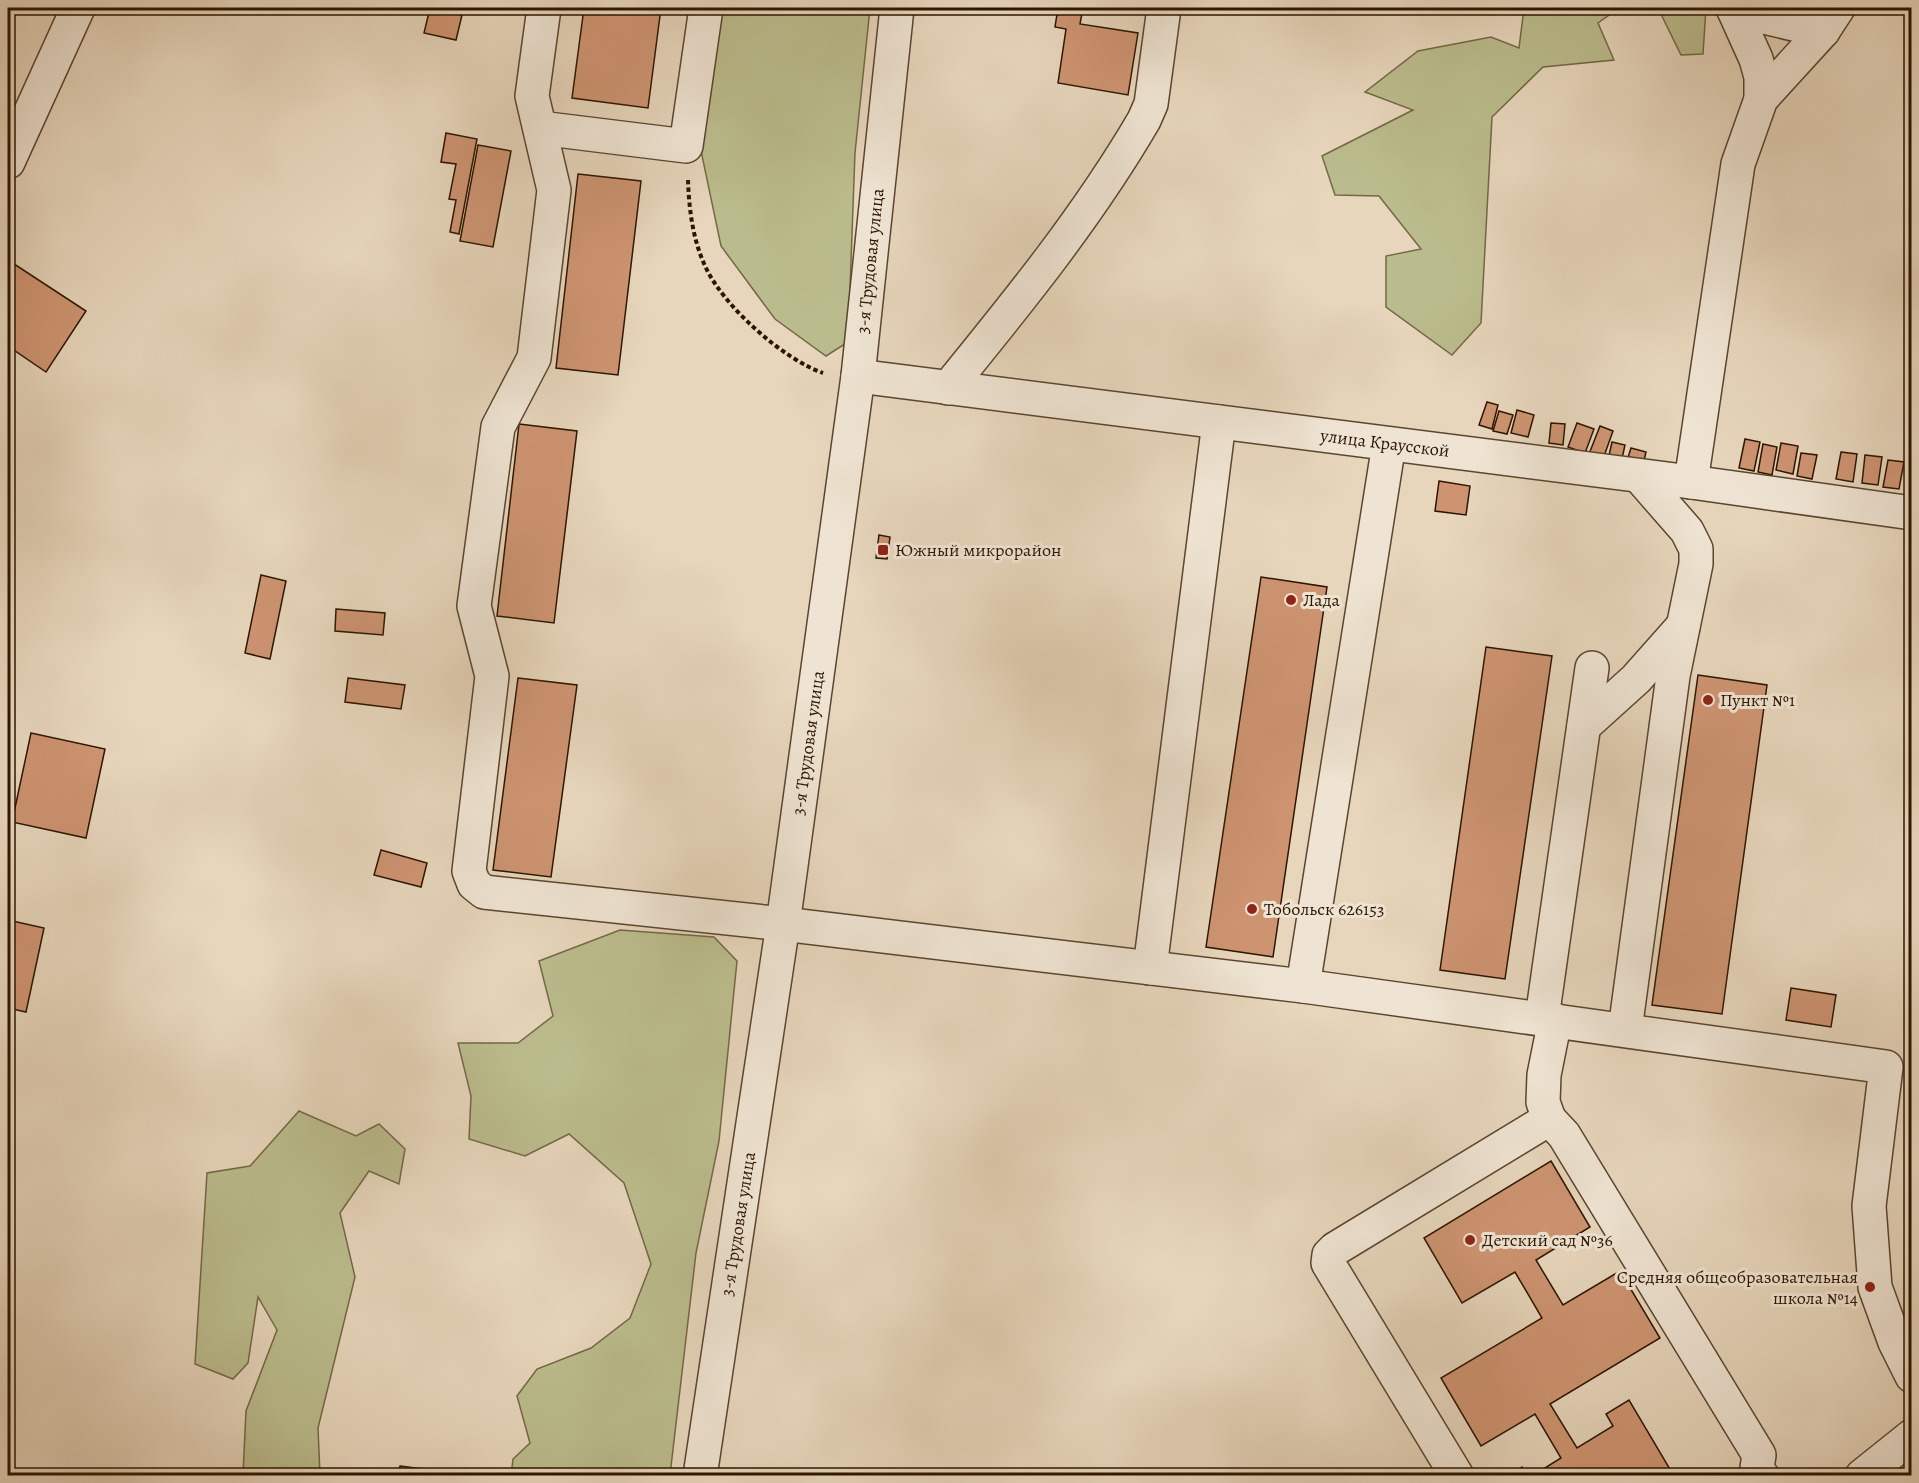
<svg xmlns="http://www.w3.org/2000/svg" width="1919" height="1483" viewBox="0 0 1919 1483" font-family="Alegreya,serif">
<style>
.green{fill:#bbbc8d;stroke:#746846;stroke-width:1.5}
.building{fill:#ce9472;stroke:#2c1500;stroke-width:1.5}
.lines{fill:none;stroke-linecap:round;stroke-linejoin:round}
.minor-casing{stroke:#5b452f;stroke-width:36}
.path{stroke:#2c1500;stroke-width:4;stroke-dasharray:4.5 3;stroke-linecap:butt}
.minor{stroke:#efe4d3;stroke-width:33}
.poi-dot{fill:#8f2418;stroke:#efe4d3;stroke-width:2}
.labels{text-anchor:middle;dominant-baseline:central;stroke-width:6;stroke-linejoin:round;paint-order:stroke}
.street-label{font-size:18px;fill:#2c1500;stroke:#efe4d3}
.poi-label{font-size:18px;fill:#2c1500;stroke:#efe4d3;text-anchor:start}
</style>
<rect width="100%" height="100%" fill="#e7d6bc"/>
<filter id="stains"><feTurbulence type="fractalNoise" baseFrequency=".00333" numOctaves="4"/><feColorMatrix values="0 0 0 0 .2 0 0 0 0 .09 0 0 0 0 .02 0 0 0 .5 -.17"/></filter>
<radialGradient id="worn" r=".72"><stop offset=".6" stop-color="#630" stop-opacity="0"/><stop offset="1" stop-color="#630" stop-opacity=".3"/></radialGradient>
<g class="green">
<polygon points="721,8 870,8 855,153 848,342 826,356 775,319 721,246 700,146"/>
<polygon points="1524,8 1619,8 1598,23 1614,60 1543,67 1492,117 1481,323 1452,355 1386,307 1386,256 1421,249 1379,196 1335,195 1322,156 1413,110 1365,92 1418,51 1491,37 1519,48"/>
<polygon points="1658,8 1706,8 1703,54 1681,55"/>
<polygon points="620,930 714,937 737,961 719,1141 696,1253 670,1475 511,1475 513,1459 530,1443 517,1396 537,1369 591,1348 630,1318 651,1264 624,1183 569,1134 525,1156 469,1139 471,1096 458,1043 518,1043 553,1016 539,961"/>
<polygon points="299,1111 356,1136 379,1124 405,1149 399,1184 369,1171 340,1213 355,1277 318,1428 320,1475 243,1475 246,1411 277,1330 258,1297 248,1363 233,1379 195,1364 207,1173 250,1166"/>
</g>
<g class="building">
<polygon points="430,8 462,15 456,40 424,33"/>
<polygon points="584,8 661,8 648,108 572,98"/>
<polygon points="1058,8 1083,8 1080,24 1138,33 1128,95 1058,83 1066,29 1055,27"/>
<polygon points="446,133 477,139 459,234 450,232 456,200 449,199 456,164 441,162"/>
<polygon points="478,145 511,151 493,247 460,241"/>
<polygon points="578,174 641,181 618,375 556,368"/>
<polygon points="8,260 86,311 46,372 8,346"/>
<polygon points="1487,402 1498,405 1492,429 1479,425"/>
<polygon points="1517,410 1534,415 1528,437 1511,433"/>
<polygon points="1499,411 1513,415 1507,434 1493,431"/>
<polygon points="1551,423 1565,424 1563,445 1549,443"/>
<polygon points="1577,423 1594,429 1585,453 1568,447"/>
<polygon points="519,424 577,431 554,623 497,616"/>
<polygon points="1600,426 1613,431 1603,459 1589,454"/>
<polygon points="1745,439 1760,442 1754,471 1739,468"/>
<polygon points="1612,442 1625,445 1621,463 1608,460"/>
<polygon points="1781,443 1798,446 1793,474 1776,470"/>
<polygon points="1763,444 1777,447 1772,475 1758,472"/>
<polygon points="1631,448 1646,452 1642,469 1626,464"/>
<polygon points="1841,452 1857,454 1853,482 1836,479"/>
<polygon points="1801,453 1817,455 1812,479 1797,476"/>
<polygon points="1865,455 1882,457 1878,485 1862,483"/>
<polygon points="1888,460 1904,462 1899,489 1883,487"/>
<polygon points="1910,460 1912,460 1912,489 1906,488"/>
<polygon points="1439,481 1470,486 1466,515 1435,511"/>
<polygon points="879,535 890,537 887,559 876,558"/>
<polygon points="261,575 286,581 270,659 245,653"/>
<polygon points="1261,577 1327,587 1273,957 1206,947"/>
<polygon points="336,609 385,613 383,635 335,631"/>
<polygon points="1486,647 1552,656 1505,979 1440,970"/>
<polygon points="1698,675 1767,685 1722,1014 1652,1005"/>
<polygon points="348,678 405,685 401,709 345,702"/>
<polygon points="518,678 577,685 551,877 493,870"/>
<polygon points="31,733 105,749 86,838 12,822"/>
<polygon points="381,850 427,863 421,887 374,875"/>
<polygon points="8,920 44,928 26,1012 8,1008"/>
<polygon points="1791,988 1836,995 1831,1027 1786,1020"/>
<polygon points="1551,1161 1590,1227 1536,1260 1563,1305 1620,1271 1660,1338 1550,1404 1577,1448 1613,1426 1606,1414 1629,1400 1674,1476 1532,1476 1561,1458 1535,1414 1481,1446 1441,1378 1542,1318 1515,1272 1462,1303 1424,1238"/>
<polygon points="400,1466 477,1476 398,1476"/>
<polygon points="1522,1467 1527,1476 1509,1476"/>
</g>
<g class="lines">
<defs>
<g id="minor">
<polyline points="544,8 532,96 554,190 534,358 498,427 474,606 492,676 469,871 474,884 484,892 783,924 1303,986 1886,1067 1869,1206 1875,1287 1895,1342 1912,1376"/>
<polyline points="1733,8 1756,59 1761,77 1761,99"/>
<polyline points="1734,10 1823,31"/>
<polyline points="540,128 686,146 706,8"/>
<polyline points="8,162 78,8"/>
<polyline points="858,376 1691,482 1912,513"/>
<path d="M948 388C1018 302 1088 216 1144 120L1151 104 1164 8"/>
<polyline points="1691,482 1738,164 1761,99 1823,31 1838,8"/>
<polyline points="1584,726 1636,679 1683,626"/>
<polyline points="1150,968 1219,422"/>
<polyline points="1303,986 1389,444"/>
<polyline points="1542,1018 1592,668"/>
<polyline points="1625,1030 1673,676 1696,564 1696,549 1687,531 1639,476"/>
<polyline points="1549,1119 1543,1102 1544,1075 1555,1020"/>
<polyline points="700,1476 783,924 858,376 897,8"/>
<polyline points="1457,1476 1328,1263 1329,1255 1335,1249 1549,1119 1564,1135 1759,1455 1757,1468 1762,1476"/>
<polyline points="1862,1476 1912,1436"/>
</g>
</defs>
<use href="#minor" class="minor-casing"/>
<path class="path" d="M688 180C689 210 693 242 707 270 726 308 783 359 823 373"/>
<use href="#minor" class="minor"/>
</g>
<g class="poi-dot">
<rect x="877" y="544" width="12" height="12" rx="3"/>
<circle cx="1291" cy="600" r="6"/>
<circle cx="1708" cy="700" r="6"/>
<circle cx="1252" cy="909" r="6"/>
<circle cx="1470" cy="1240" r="6"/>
<circle cx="1870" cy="1287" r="6"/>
</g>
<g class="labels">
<g class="street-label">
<text transform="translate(870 261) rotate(-84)">3-я Трудовая улица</text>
<text transform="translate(1385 443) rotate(7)">улица Краусской</text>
<text transform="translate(808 743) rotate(-82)">3-я Трудовая улица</text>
<text transform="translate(738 1224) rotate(-81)">3-я Трудовая улица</text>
</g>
<g class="poi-label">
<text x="895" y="550">Южный микрорайон</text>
<text x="1303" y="600">Лада</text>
<text x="1720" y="700">Пункт №1</text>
<text x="1264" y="909">Тобольск 626153</text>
<text x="1482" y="1240">Детский сад №36</text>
<text x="1858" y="1277" text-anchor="end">Средняя общеобразовательная<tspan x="1858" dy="21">школа №14</tspan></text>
</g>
</g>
<rect width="1919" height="1483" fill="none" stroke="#e7d6bc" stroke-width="30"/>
<rect x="9" y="9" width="1901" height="1465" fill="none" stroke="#2c1500" stroke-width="3"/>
<rect x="15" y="15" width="1889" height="1453" fill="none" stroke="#2c1500" stroke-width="1.5"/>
<rect width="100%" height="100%" filter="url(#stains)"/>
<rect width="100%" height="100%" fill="url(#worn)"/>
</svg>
